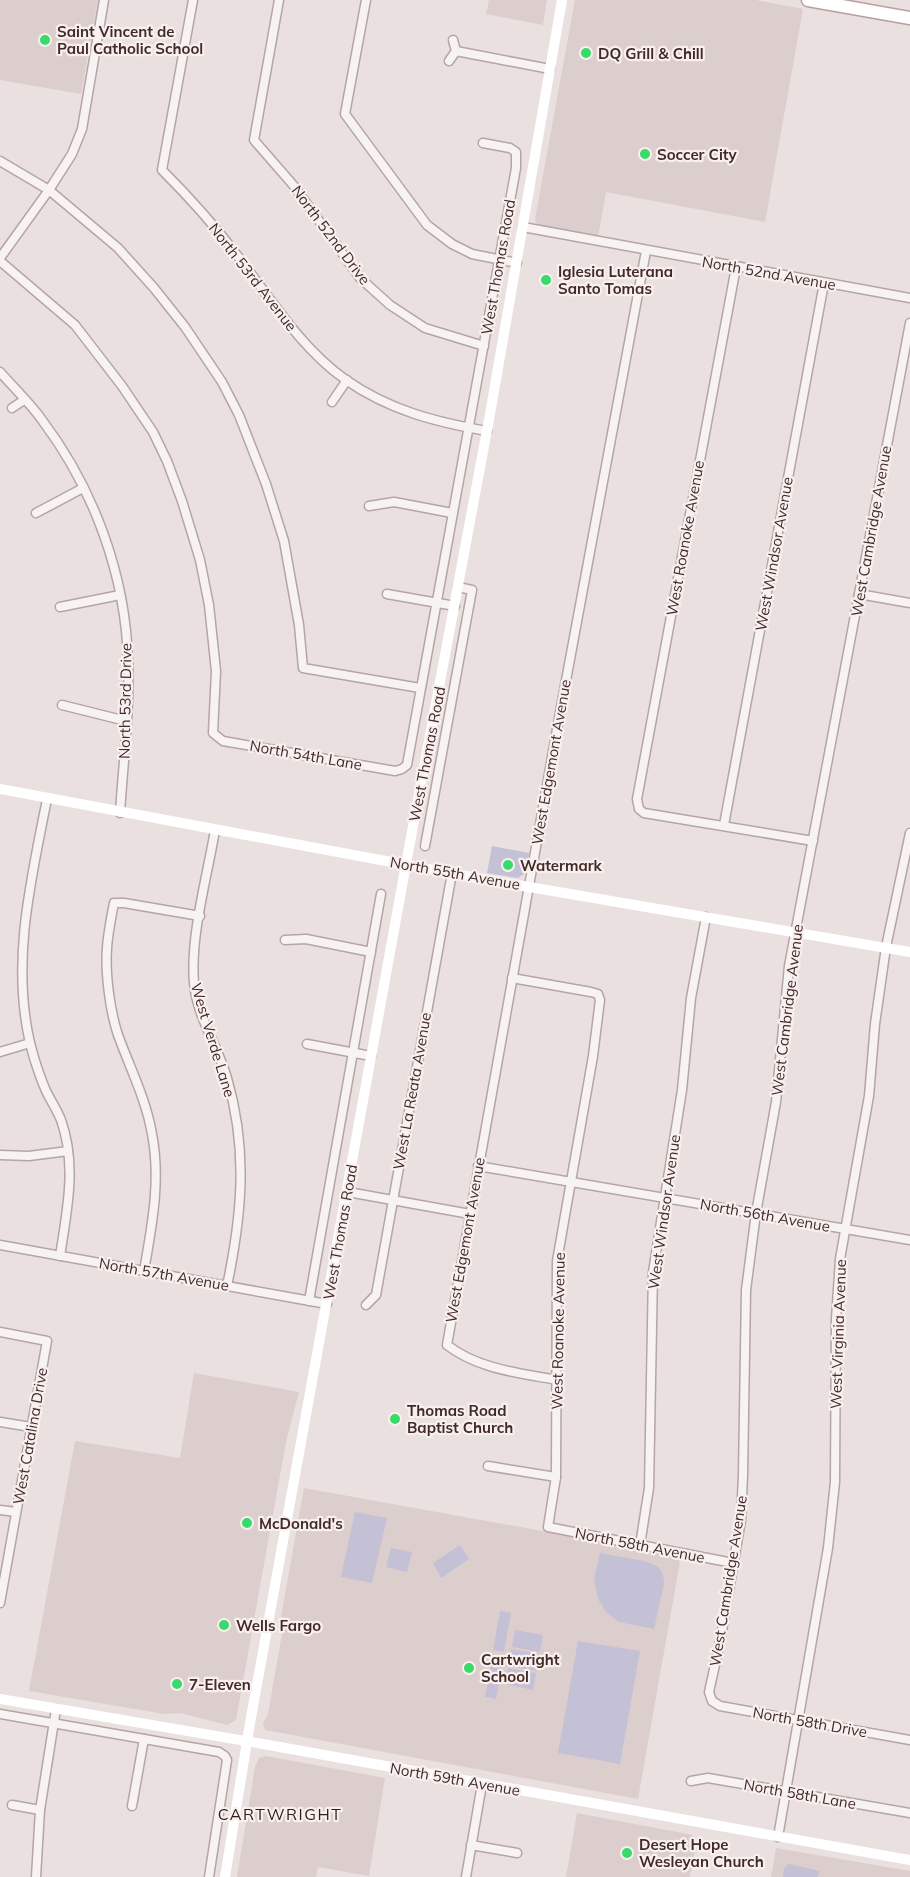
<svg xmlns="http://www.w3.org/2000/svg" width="910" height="1877" viewBox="0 0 910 1877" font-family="Mulish,sans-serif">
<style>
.built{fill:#dccecd}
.green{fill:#c4c0d5}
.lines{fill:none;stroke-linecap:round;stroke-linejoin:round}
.street-casing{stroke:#b5a5a4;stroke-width:11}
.primary-casing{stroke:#b79f9e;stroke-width:15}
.street{stroke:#f8f3f3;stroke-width:8}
.secondary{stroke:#fff;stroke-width:10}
.primary{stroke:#fff;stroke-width:12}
.poi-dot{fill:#39da6c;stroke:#f7f0ef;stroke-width:2}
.labels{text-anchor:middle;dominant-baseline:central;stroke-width:4.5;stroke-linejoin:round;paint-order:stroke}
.poi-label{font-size:15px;font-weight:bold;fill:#432927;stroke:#f7f0ef;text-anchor:start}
.street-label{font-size:15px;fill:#432927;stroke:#f7f0ef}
.neighbourhood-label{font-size:16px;letter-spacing:1.5px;fill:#341c19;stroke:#f7f0ef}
</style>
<rect width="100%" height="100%" fill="#eae0df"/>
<g class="built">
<polygon points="0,0 98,0 81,94 0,80"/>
<polygon points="489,0 547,0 543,25 486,14"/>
<polygon points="575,0 756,0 803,9 765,222 606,192 598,237 538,226 536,223 535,219"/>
<polygon points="194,1373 299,1392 286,1442 236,1720 227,1725 180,1713 164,1714 29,1691 75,1441 180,1458"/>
<polygon points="304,1488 681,1556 638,1799 265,1730 263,1723 268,1714 284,1622 281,1617"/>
<polygon points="266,1756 385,1778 369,1876 318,1867 316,1877 237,1877 255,1767 259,1758"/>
<polygon points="577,1813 693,1835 691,1849 695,1850 690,1877 566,1877"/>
<polygon points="776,1848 910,1871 910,1877 771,1877"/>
</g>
<g class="green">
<polygon points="492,846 529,853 524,874 518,878 487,873"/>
<polygon points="355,1512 387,1518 372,1583 341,1577"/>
<polygon points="460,1545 469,1559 441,1578 433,1563"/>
<polygon points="391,1548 412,1552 407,1572 386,1567"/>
<polygon points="600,1553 644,1561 659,1567 663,1575 664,1583 654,1629 619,1622 606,1612 598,1599 594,1579"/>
<polygon points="500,1611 511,1613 504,1652 493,1650"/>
<polygon points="515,1630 543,1635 540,1652 512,1647"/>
<polygon points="578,1641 640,1651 620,1764 558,1753"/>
<polygon points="511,1649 540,1654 537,1671 508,1666"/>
<polygon points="492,1658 503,1660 496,1699 485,1697"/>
<polygon points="508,1668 536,1673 533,1690 505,1684"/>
<polygon points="789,1864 820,1871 817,1877 783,1877 784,1868"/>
</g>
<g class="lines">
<defs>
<g id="street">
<path d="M193 0 162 170C190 198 216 227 240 259 272 301 302 349 346 380 389 410 435 422 487 431"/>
<polyline points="279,0 254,140 294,186 360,278 390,305 425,328 484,346"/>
<polyline points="366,0 345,114 427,225 452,244 472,254 517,263"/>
<polyline points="456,51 550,69"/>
<polyline points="449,61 456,51 453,40"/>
<polyline points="0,161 49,190 118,248 154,288 185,327 222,382 239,415 266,484 284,541 299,625 303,668 420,688"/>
<polyline points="523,227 910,298"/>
<polyline points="0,258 49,190 72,154 82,129 104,0"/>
<polyline points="0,261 75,325 122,386 153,432 167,461 182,501 200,560 209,605 216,671 213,733 223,741 395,771 402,769 407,765 516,168 516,152 510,148 483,143"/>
<polyline points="736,267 637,799 639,809 644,813 813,841"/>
<polyline points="910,323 789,966 776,1102 756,1213 746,1290 743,1475 741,1520 720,1642 709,1692 712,1701 720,1706 910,1740"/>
<path d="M0 372C14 388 30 403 42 420 94 489 126 576 128 662 130 712 123 763 120 813"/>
<polyline points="332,402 347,380"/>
<polyline points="12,408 24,400"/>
<polyline points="369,506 394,502 452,513"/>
<polyline points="36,513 83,488"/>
<polyline points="387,594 455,606"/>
<polyline points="859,594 910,603"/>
<polyline points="60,607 120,595"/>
<polyline points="62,705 126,721"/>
<path d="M47 799C31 880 11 961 30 1043 34 1059 40 1077 46 1091 51 1101 57 1110 61 1120 77 1165 67 1210 60 1256"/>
<polyline points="724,825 824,283"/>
<path d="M215 830C207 878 190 936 194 983 197 1017 218 1046 227 1078 248 1150 242 1214 227 1286"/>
<polyline points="425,846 472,590 458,587"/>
<polyline points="285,940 306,939 371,952"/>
<polyline points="512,978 591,992 598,994 600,1000 593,1056 557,1261 556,1477 548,1527 733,1563"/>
<polyline points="307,1044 371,1056"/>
<polyline points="0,1052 30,1043"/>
<polyline points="0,1155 29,1156 68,1151"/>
<polyline points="478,1166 910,1240"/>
<polyline points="348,1192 470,1214"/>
<polyline points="0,1245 327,1304"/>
<path d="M144 1271C152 1225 161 1180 152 1134 146 1099 130 1068 118 1035 110 1011 105 973 107 948 108 933 111 918 114 903H124L200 916"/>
<polyline points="309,1301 381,894"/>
<polyline points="366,1305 376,1295 452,873"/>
<polyline points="0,1332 47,1341 0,1603"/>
<path d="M557 1380C519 1373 478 1369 447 1345L559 718 646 251"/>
<polyline points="0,1422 31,1427"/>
<polyline points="488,1466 556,1477"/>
<polyline points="0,1510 16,1512"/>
<polyline points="640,1545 649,1488 653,1272 682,1090 691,998 706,917"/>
<polyline points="0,1714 219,1752 225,1756 227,1760 209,1877"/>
<polyline points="691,1781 708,1778 910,1813"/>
<polyline points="12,1805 40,1810"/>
<polyline points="132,1806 144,1739"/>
<polyline points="778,1837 828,1548 835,1482 836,1319 840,1259 869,1096 875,1024 886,947 910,833"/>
<polyline points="471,1845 517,1853"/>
<polyline points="36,1877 40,1810 56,1709"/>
<polyline points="466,1877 482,1784"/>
</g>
<polyline id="primary" points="808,0 910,18"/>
</defs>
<use href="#street" class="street-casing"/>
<use href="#primary" class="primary-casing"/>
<use href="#street" class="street"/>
<g class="secondary">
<polyline points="0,789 482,879 910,952"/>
<polyline points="0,1699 263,1744 910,1860"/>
<polyline points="225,1877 250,1723 406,864 490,414 562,0"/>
</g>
<use href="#primary" class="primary"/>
</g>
<g class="poi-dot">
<circle cx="45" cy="40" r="6"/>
<circle cx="586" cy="53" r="6"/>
<circle cx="645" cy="154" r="6"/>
<circle cx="546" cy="280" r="6"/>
<circle cx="508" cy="865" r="6"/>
<circle cx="395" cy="1419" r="6"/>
<circle cx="247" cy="1523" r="6"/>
<circle cx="224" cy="1625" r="6"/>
<circle cx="469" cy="1668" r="6"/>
<circle cx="177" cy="1684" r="6"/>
<circle cx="627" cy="1853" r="6"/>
</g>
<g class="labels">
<g class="poi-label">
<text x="57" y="31">Saint Vincent de<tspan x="57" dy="17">Paul Catholic School</tspan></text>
<text x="598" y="53">DQ Grill &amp; Chill</text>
<text x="657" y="154">Soccer City</text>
<text x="558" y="271">Iglesia Luterana<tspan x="558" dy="17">Santo Tomas</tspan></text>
<text x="520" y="865">Watermark</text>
<text x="407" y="1410">Thomas Road<tspan x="407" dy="17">Baptist Church</tspan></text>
<text x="259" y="1523">McDonald's</text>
<text x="236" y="1625">Wells Fargo</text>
<text x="481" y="1659">Cartwright<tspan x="481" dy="17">School</tspan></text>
<text x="189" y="1684">7-Eleven</text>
<text x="639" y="1844">Desert Hope<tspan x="639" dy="17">Wesleyan Church</tspan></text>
</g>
<g class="street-label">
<text transform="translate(331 235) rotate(53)">North 52nd Drive</text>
<text transform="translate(498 267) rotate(-80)">West Thomas Road</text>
<text transform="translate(769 273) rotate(10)">North 52nd Avenue</text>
<text transform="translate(253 277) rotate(52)">North 53rd Avenue</text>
<text transform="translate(871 531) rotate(-80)">West Cambridge Avenue</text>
<text transform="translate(685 538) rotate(-80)">West Roanoke Avenue</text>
<text transform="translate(774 554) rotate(-80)">West Windsor Avenue</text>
<text transform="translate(125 701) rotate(-89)">North 53rd Drive</text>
<text transform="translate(427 754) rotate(-79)">West Thomas Road</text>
<text transform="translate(306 755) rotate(10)">North 54th Lane</text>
<text transform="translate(551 762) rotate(-80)">West Edgemont Avenue</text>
<text transform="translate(455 873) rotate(10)">North 55th Avenue</text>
<text transform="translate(787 1010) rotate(-83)">West Cambridge Avenue</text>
<text transform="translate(213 1040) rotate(73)">West Verde Lane</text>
<text transform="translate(412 1091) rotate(-80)">West La Reata Avenue</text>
<text transform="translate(664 1212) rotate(-82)">West Windsor Avenue</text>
<text transform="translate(765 1215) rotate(10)">North 56th Avenue</text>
<text transform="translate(340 1232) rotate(-80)">West Thomas Road</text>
<text transform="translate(465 1240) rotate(-80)">West Edgemont Avenue</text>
<text transform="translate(164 1274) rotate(10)">North 57th Avenue</text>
<text transform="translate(558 1331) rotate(-89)">West Roanoke Avenue</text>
<text transform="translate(838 1334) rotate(-88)">West Virginia Avenue</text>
<text transform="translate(30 1436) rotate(-80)">West Catalina Drive</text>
<text transform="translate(640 1545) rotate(11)">North 58th Avenue</text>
<text transform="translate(728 1581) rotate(-81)">West Cambridge Avenue</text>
<text transform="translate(810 1722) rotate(10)">North 58th Drive</text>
<text transform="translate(455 1779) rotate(10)">North 59th Avenue</text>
<text transform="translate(800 1794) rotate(10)">North 58th Lane</text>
</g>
<g class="neighbourhood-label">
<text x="280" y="1814">CARTWRIGHT</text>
</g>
</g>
</svg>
